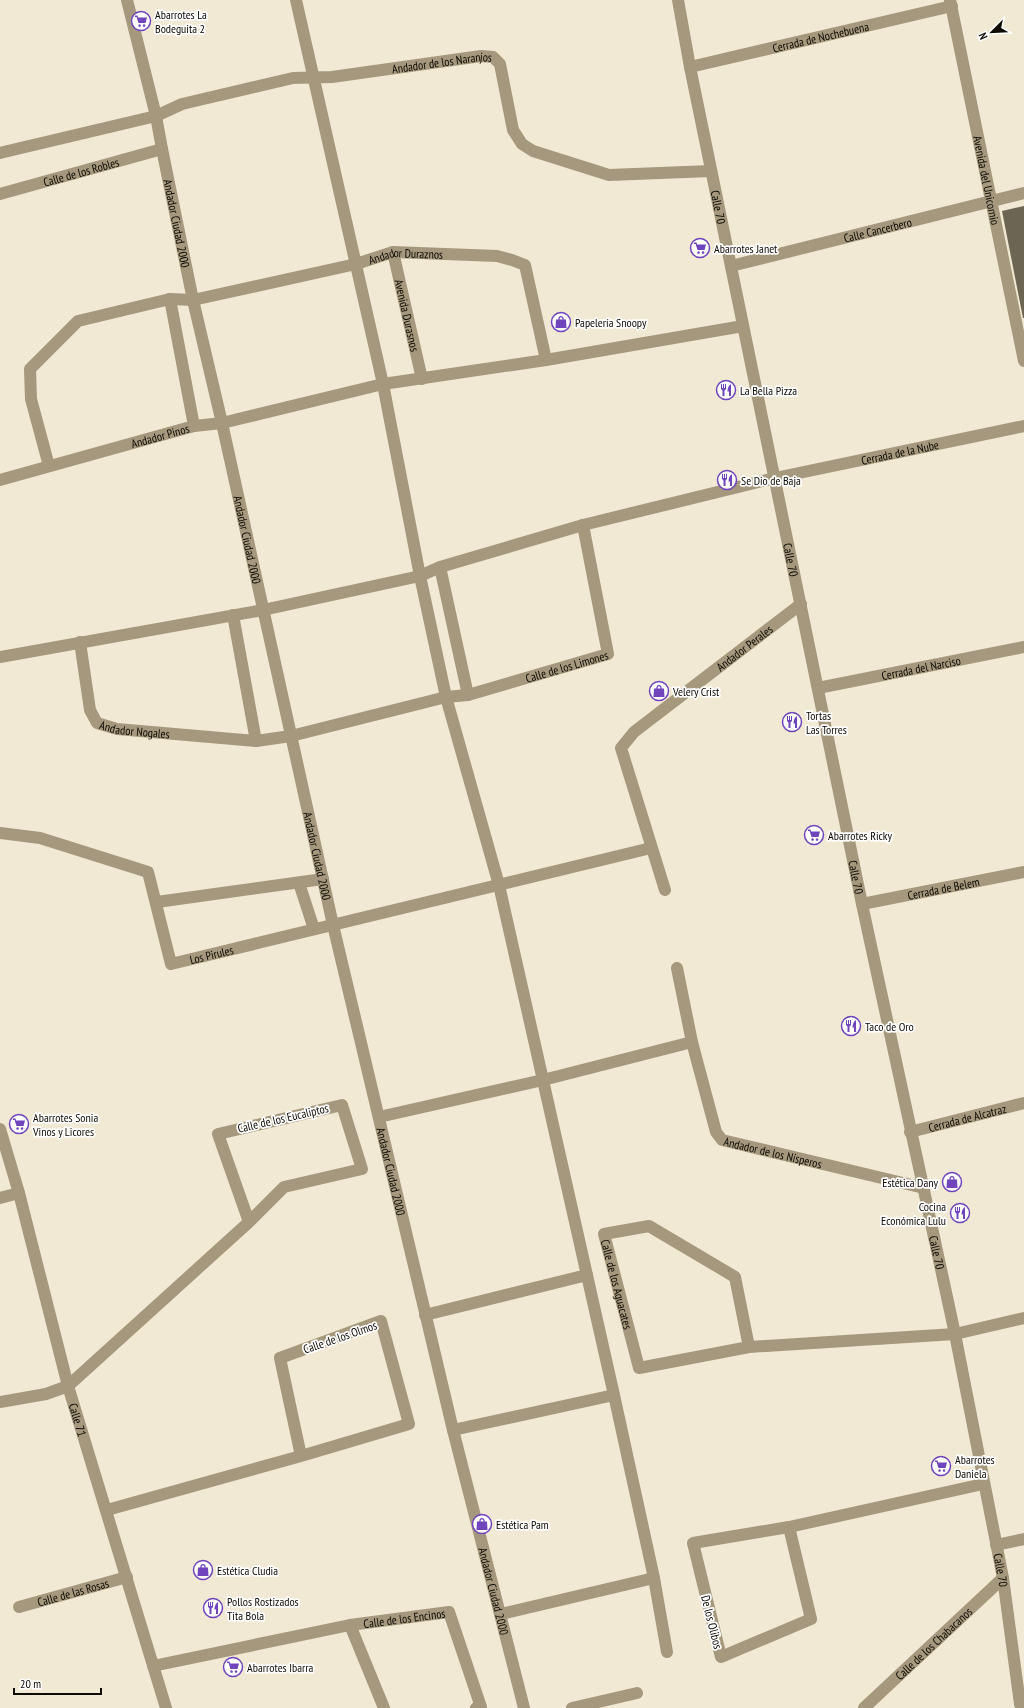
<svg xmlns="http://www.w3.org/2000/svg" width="1024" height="1708" viewBox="0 0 1024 1708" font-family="'PT Sans Narrow',sans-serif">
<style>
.building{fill:#6d6553}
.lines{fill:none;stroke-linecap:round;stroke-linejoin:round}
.minor{stroke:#a5987c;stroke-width:12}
.labels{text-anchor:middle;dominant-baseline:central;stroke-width:3.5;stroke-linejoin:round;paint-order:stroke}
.poi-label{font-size:12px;fill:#0e0b05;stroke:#fff;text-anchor:start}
.street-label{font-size:12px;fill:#0e0b05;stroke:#fff}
</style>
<rect width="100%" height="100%" fill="#f2e9d4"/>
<polygon class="building" points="1024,206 1024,318 1023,318 1002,211"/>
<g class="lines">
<g class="minor">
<path id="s1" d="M127 0 156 116 162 149 193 300 222 423 333 925 453 1430 524 1708"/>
<polyline points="296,0 383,384 420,576 446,697 499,885 614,1395 654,1578 667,1652"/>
<path id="s2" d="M678 0 690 67 862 904 955 1334 1003 1578 1020 1704 1022 1708"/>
<path id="s3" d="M950 0 1024 361"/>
<path id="s4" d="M690 67 952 6"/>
<path id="s5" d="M0 153 156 116 182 104 293 78 332 77 481 56 493 57 500 64 513 130 522 144 533 151 609 175 711 171"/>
<path id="s6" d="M0 194 162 149"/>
<path id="s7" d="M393 252 422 379"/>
<path id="s8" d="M731 266 1024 193"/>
<polyline points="170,299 194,426"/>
<path id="s9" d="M49 466 31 399 30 369 78 321 170 299 193 300 356 264 393 252 497 256 512 260 525 265 546 360"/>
<path id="s10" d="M0 480 194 426 222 423 383 384 546 360 743 326"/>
<polyline points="440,567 468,695"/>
<polyline points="233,615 256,741"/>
<path id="s11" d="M80 642 90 710 97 723 117 729 256 741 291 736 446 697 468 695 608 654 583 525"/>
<path id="s12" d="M0 657 263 610 420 576 440 567 583 525 775 478 1024 426"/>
<path id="s13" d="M818 688 1024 647"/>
<path id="s14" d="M0 833 40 838 148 872 171 964 651 848"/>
<polyline points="299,883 314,929"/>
<path id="s15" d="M665 890 621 748 634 732 801 604"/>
<polyline points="157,902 323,879"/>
<path id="s16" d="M862 904 1024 872"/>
<path id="s17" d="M677 968 692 1042 716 1132 722 1140 924 1188"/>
<polyline points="379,1117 543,1080 692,1042"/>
<path id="s18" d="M0 1129 19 1193 68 1386 166 1708"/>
<path id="s19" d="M910 1132 1024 1103"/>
<polyline points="0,1198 19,1193"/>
<polyline points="425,1315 587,1275"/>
<path id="s20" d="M749 1347 735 1277 649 1226 604 1234 639 1368 749 1347 955 1334 1024 1318"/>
<polyline points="0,1402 46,1394 68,1386 249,1222 284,1187 362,1169 342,1105 218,1134 249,1222"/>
<polyline points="453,1430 614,1395"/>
<polyline points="107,1510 301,1456 409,1424 381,1321 280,1358 301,1456"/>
<polyline points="789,1527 811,1619 721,1657 693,1543 789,1527 983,1484"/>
<polyline points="996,1545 1024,1539"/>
<path id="s21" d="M19 1607 127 1577"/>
<polyline points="501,1614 654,1578"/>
<polyline points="350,1625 384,1708"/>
<path id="s22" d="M153 1666 350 1625 449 1612 481 1707 476 1708"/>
<polyline points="572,1708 637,1693"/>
<path id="s23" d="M864 1708 1003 1578"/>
</g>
</g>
<defs>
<symbol id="supermarket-ring" viewBox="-11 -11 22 22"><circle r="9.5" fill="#fff" stroke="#7044bc" stroke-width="1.5"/><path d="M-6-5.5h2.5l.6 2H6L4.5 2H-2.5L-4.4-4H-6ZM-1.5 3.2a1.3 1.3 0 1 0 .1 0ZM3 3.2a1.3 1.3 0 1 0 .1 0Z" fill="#7044bc"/></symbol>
<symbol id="shop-ring" viewBox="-11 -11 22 22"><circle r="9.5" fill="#fff" stroke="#7044bc" stroke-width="1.5"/><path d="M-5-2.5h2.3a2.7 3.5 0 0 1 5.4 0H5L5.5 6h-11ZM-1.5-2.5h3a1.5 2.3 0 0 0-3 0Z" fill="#7044bc"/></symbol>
<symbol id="restaurant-ring" viewBox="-11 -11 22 22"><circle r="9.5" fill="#fff" stroke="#7044bc" stroke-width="1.5"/><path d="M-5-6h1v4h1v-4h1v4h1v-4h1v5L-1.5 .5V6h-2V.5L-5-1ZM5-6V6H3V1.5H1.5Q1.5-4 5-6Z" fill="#7044bc"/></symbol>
</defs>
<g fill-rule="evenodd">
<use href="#supermarket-ring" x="130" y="10" width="22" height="22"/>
<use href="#supermarket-ring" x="689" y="237" width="22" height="22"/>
<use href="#shop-ring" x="550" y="311" width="22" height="22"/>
<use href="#restaurant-ring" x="715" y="379" width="22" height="22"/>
<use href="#restaurant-ring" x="716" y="469" width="22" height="22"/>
<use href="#shop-ring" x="648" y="680" width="22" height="22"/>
<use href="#restaurant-ring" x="781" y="711" width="22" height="22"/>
<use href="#supermarket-ring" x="803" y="824" width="22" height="22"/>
<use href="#restaurant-ring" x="840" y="1015" width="22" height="22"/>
<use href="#supermarket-ring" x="8" y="1113" width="22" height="22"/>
<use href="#shop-ring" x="941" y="1171" width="22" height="22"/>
<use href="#restaurant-ring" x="949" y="1202" width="22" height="22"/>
<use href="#supermarket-ring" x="930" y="1455" width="22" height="22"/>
<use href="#shop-ring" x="471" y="1513" width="22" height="22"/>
<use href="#shop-ring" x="192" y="1559" width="22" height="22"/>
<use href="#restaurant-ring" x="202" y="1597" width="22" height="22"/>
<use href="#supermarket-ring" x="222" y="1656" width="22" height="22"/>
</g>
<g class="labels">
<g class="poi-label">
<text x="155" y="14">Abarrotes La<tspan x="155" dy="14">Bodeguita 2</tspan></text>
<text x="714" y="248">Abarrotes Janet</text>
<text x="575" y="322">Papelería Snoopy</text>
<text x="740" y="390">La Bella Pizza</text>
<text x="741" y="480">Se Dio de Baja</text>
<text x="673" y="691">Velery Crist</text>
<text x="806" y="715">Tortas<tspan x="806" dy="14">Las Torres</tspan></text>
<text x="828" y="835">Abarrotes Ricky</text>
<text x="865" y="1026">Taco de Oro</text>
<text x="33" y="1117">Abarrotes Sonia<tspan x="33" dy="14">Vinos y Licores</tspan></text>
<text x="938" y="1182" text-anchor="end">Estética Dany</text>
<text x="946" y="1206" text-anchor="end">Cocina<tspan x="946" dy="14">Económica Lulu</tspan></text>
<text x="955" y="1459">Abarrotes<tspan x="955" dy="14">Daniela</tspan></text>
<text x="496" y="1524">Estética Pam</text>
<text x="217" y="1570">Estética Cludia</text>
<text x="227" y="1601">Pollos Rostizados<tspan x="227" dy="14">Tita Bola</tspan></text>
<text x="247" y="1667">Abarrotes Ibarra</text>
</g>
<g class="street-label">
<text stroke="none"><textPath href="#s4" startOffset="134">Cerrada de Nochebuena</textPath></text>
<text stroke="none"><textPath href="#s5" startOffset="453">Andador de los Naranjos</textPath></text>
<text stroke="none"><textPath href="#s6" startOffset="84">Calle de los Robles</textPath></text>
<text stroke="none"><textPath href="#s3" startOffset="184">Avenida del Unicornio</textPath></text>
<text stroke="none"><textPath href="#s2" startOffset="211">Calle 70</textPath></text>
<text stroke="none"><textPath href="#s1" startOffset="229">Andador Ciudad 2000</textPath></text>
<text stroke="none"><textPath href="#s8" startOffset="151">Calle Cancerbero</textPath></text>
<text stroke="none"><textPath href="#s9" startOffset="503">Andador Duraznos</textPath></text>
<text stroke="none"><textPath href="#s7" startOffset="65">Avenida Durasnos</textPath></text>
<text stroke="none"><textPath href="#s10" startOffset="166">Andador Pinos</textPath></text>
<text stroke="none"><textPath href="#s12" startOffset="924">Cerrada de la Nube</textPath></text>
<text stroke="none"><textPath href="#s1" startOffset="553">Andador Ciudad 2000</textPath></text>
<text stroke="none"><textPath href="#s2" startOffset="571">Calle 70</textPath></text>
<text stroke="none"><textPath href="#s15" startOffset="308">Andador Perales</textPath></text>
<text stroke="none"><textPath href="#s11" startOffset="564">Calle de los Limones</textPath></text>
<text stroke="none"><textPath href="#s13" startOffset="105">Cerrada del Narciso</textPath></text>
<text stroke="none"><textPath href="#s11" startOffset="122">Andador Nogales</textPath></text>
<text stroke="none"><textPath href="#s1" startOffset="877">Andador Ciudad 2000</textPath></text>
<text stroke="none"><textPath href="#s2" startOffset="895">Calle 70</textPath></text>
<text stroke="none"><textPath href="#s16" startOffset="83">Cerrada de Belem</textPath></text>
<text stroke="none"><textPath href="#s14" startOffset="290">Los Pirules</textPath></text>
<text stroke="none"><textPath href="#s19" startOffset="59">Cerrada de Alcatraz</textPath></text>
<text transform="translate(283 1118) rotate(-13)">Calle de los Eucaliptos</text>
<text stroke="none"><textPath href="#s17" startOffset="231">Andador de los Nísperos</textPath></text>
<text stroke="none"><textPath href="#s1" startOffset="1201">Andador Ciudad 2000</textPath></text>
<text stroke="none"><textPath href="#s2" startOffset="1279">Calle 70</textPath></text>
<text stroke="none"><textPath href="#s20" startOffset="269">Calle de los Aguacates</textPath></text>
<text transform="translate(340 1337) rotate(-19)">Calle de los Olmos</text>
<text stroke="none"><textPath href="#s18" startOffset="301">Calle 71</textPath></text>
<text stroke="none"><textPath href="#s2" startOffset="1603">Calle 70</textPath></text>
<text stroke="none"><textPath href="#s1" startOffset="1633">Andador Ciudad 2000</textPath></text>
<text stroke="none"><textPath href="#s21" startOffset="56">Calle de las Rosas</textPath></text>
<text stroke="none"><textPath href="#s22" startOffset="256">Calle de los Encinos</textPath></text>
<text transform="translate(712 1622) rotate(76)">De los Olibos</text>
<text stroke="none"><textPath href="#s23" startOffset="95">Calle de los Chabacanos</textPath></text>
</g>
</g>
<g transform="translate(992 32) rotate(246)" stroke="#ffffff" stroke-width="3" paint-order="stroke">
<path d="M0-3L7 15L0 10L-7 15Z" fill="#0e0b05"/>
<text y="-6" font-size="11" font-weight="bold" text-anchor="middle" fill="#0e0b05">N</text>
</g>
<path d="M14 1688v6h87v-6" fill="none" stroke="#0e0b05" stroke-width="2"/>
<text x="20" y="1688" font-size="12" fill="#0e0b05" stroke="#ffffff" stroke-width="3" paint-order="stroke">20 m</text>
</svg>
